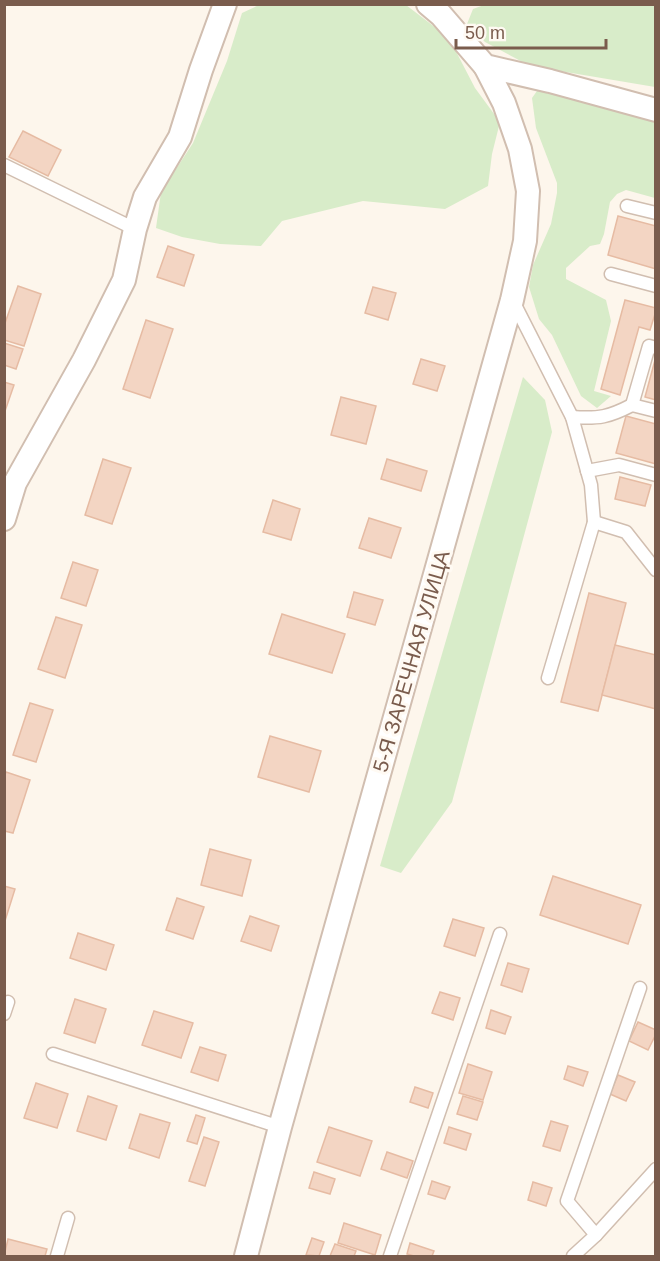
<svg xmlns="http://www.w3.org/2000/svg" width="660" height="1261" viewBox="0 0 660 1261" font-family="Arial,sans-serif">
<style>
.green{fill:#d8ecc9}
.building{fill:#f3d5c3;stroke:#e6bba3;stroke-width:1.5}
.lines{fill:none;stroke-linecap:round;stroke-linejoin:round}
.service-casing{stroke:#d1beb0;stroke-width:15}
.minor-casing{stroke:#d1beb0;stroke-width:26}
.service{stroke:#fff;stroke-width:12}
.minor{stroke:#fff;stroke-width:22}
.labels{text-anchor:middle;dominant-baseline:central;stroke-width:6;stroke-linejoin:round;paint-order:stroke}
.street-label{font-size:21px;fill:#7a5c4d;stroke:#fffaf3}
</style>
<rect width="100%" height="100%" fill="#fdf6ec"/>
<g class="green">
<polygon points="259,5 406,5 449,38 475,88 500,122 492,154 488,186 445,209 363,201 282,221 261,246 220,244 182,237 156,228 161,192 193,143 227,61 242,13"/>
<polygon points="484,5 655,5 655,87 530,66 485,42 467,24 473,9"/>
<polygon points="547,89 655,120 655,198 626,190 617,194 610,202 604,234 600,244 590,246 566,268 566,279 606,300 611,321 594,391 611,396 597,408 581,396 552,335 539,319 529,287 533,265 551,224 557,193 557,183 536,128 532,98 537,91"/>
<polygon points="523,377 545,400 552,432 452,802 401,873 380,866"/>
</g>
<g class="building">
<polygon points="23,131 61,150 48,176 9,157"/>
<polygon points="618,216 656,226 656,269 608,255"/>
<polygon points="168,246 194,255 184,286 157,277"/>
<polygon points="18,286 41,294 24,346 4,340 4,326"/>
<polygon points="373,287 396,293 388,320 365,313"/>
<polygon points="625,300 656,308 656,311 650,330 639,327 620,395 601,389"/>
<polygon points="146,320 173,329 150,398 123,389"/>
<polygon points="4,343 23,349 16,369 4,365"/>
<polygon points="421,359 445,366 437,391 413,384"/>
<polygon points="655,360 656,360 656,400 645,397"/>
<polygon points="4,382 14,385 4,414"/>
<polygon points="341,397 376,406 366,444 331,435"/>
<polygon points="626,416 656,424 656,464 616,453"/>
<polygon points="103,459 131,468 112,524 85,515"/>
<polygon points="387,459 427,471 421,491 381,479"/>
<polygon points="620,477 651,485 645,506 615,499"/>
<polygon points="273,500 300,509 291,540 263,532"/>
<polygon points="369,518 401,528 391,558 359,548"/>
<polygon points="73,562 98,570 86,606 61,598"/>
<polygon points="354,592 383,600 375,625 347,617"/>
<polygon points="589,593 626,603 598,711 561,702"/>
<polygon points="282,614 345,634 332,673 269,654"/>
<polygon points="56,617 82,625 65,678 38,669"/>
<polygon points="615,645 656,655 656,709 602,695"/>
<polygon points="30,703 53,710 36,762 13,755"/>
<polygon points="270,736 321,751 309,792 258,777"/>
<polygon points="6,772 30,780 13,833 4,831 4,778"/>
<polygon points="210,849 251,860 242,896 201,885"/>
<polygon points="553,876 641,905 628,944 540,915"/>
<polygon points="4,886 15,889 4,924"/>
<polygon points="177,898 204,907 193,939 166,930"/>
<polygon points="250,916 279,926 271,951 241,941"/>
<polygon points="453,919 484,928 475,956 444,946"/>
<polygon points="78,933 114,945 106,970 70,958"/>
<polygon points="508,963 529,969 522,992 501,985"/>
<polygon points="440,992 460,998 453,1020 432,1013"/>
<polygon points="75,999 106,1009 95,1043 64,1033"/>
<polygon points="491,1010 511,1017 505,1034 486,1028"/>
<polygon points="154,1011 193,1023 181,1058 142,1045"/>
<polygon points="638,1022 656,1030 656,1034 648,1050 629,1041"/>
<polygon points="200,1047 226,1055 218,1081 191,1072"/>
<polygon points="468,1064 492,1072 483,1100 459,1093"/>
<polygon points="568,1066 588,1072 583,1086 564,1079"/>
<polygon points="618,1075 635,1082 626,1101 610,1094"/>
<polygon points="36,1083 68,1094 57,1128 24,1118"/>
<polygon points="415,1087 433,1093 428,1108 410,1102"/>
<polygon points="88,1096 117,1106 106,1140 77,1131"/>
<polygon points="463,1096 483,1102 477,1120 457,1114"/>
<polygon points="140,1114 170,1123 159,1158 129,1148"/>
<polygon points="196,1115 205,1118 197,1144 187,1141"/>
<polygon points="551,1121 568,1126 560,1151 543,1146"/>
<polygon points="329,1127 372,1141 360,1176 317,1162"/>
<polygon points="449,1127 471,1134 466,1150 444,1143"/>
<polygon points="204,1137 219,1142 205,1186 189,1181"/>
<polygon points="387,1152 413,1161 407,1178 381,1169"/>
<polygon points="314,1172 335,1179 330,1194 309,1188"/>
<polygon points="432,1181 450,1187 445,1199 428,1194"/>
<polygon points="533,1182 552,1188 546,1206 528,1200"/>
<polygon points="344,1223 381,1235 375,1255 338,1243"/>
<polygon points="312,1238 324,1242 319,1256 306,1255"/>
<polygon points="8,1239 47,1249 45,1256 4,1256"/>
<polygon points="410,1243 434,1251 432,1256 414,1256 407,1254"/>
<polygon points="335,1244 356,1251 354,1256 330,1256"/>
</g>
<g class="lines">
<defs>
<g id="service">
<polyline points="4,165 135,229"/>
<polyline points="627,206 656,213"/>
<polyline points="611,274 656,286"/>
<polyline points="513,301 572,417 591,485 594,522 548,678"/>
<polyline points="632,405 649,346 656,348"/>
<path d="M572 417C599 419 609 417 632 405L656 411"/>
<polyline points="587,471 619,465 656,475"/>
<polyline points="594,522 626,532 656,570"/>
<polyline points="4,1014 8,1002"/>
<polyline points="53,1054 280,1127"/>
<polyline points="596,1235 567,1201 640,988"/>
<polyline points="57,1256 68,1218"/>
<polyline points="390,1256 500,934"/>
<polyline points="573,1256 596,1235 656,1169"/>
</g>
<g id="minor">
<polyline points="428,4 441,15 485,66 550,81 656,110"/>
<polyline points="4,519 15,483 84,360 124,280 135,229 145,197 180,137 201,70 225,4"/>
<polyline points="246,1256 280,1127 512,300 525,241 528,191 520,149 504,103 485,66"/>
</g>
</defs>
<use href="#service" class="service-casing"/>
<use href="#minor" class="minor-casing"/>
<use href="#service" class="service"/>
<use href="#minor" class="minor"/>
</g>
<g class="labels">
<g class="street-label">
<text transform="translate(411 661) rotate(-74)">5-Я ЗАРЕЧНАЯ УЛИЦА</text>
</g>
</g>
<rect width="660" height="1261" fill="none" stroke="#7a5c4d" stroke-width="12"/>
<path d="M456 39v9h150v-9" fill="none" stroke="#7a5c4d" stroke-width="3"/>
<text x="465" y="39" font-size="18" fill="#7a5c4d" stroke="#fffaf3" stroke-width="4.5" paint-order="stroke">50 m</text>
</svg>
